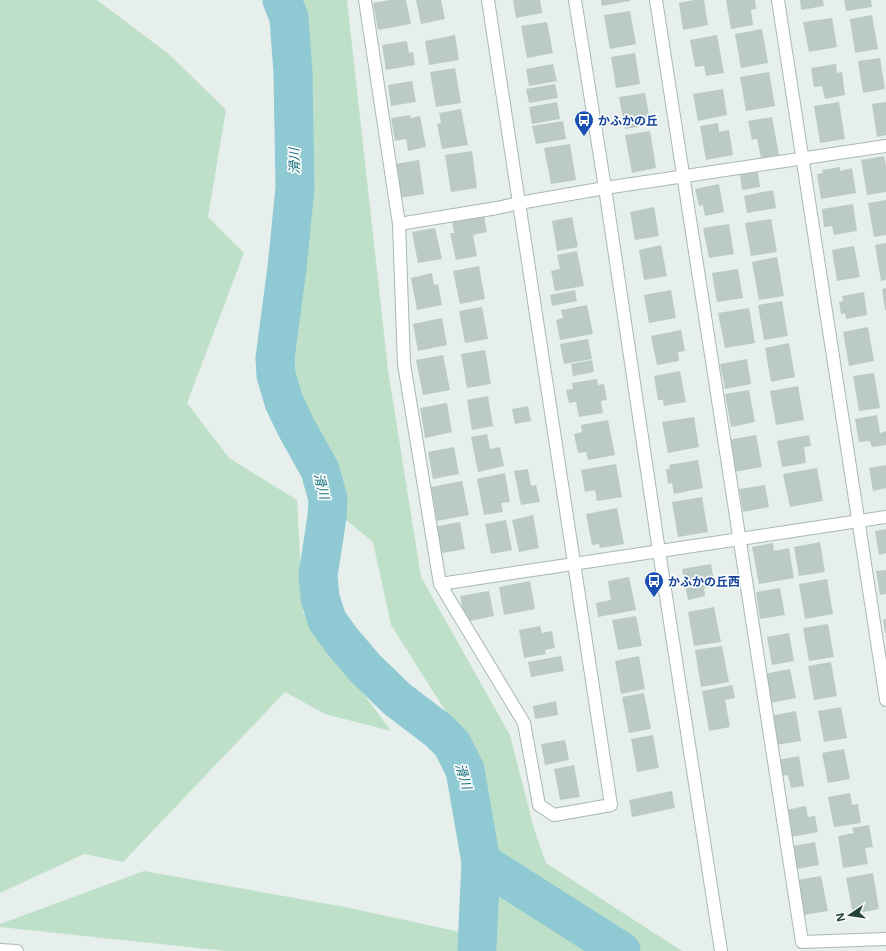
<svg xmlns="http://www.w3.org/2000/svg" width="886" height="951" viewBox="0 0 886 951" font-family="'Open Sans','Noto Sans JP',sans-serif">
<style>
.green{fill:#bfe0c8}
.lines{fill:none;stroke-linecap:round;stroke-linejoin:round}
.river{stroke:#8ec9d4;stroke-width:39}
.building{fill:#bbcac4}
.minor-casing{stroke:#a8b8b2;stroke-width:14}
.tertiary-casing{stroke:#a8b8b2;stroke-width:14}
.minor{stroke:#fff;stroke-width:12}
.tertiary{stroke:#fff;stroke-width:12}
.labels{text-anchor:middle;dominant-baseline:central;stroke-width:3.5;stroke-linejoin:round;paint-order:stroke}
.transit-label{font-size:12px;font-weight:bold;fill:#164399;stroke:#f7fbf9;text-anchor:start}
.water-label{font-size:13px;font-style:italic;fill:#1c6f80;stroke:#f7fbf9}
</style>
<rect width="100%" height="100%" fill="#e6efeb"/>
<g class="green">
<polygon points="0,0 97,0 170,55 226,110 208,217 244,253 187,403 229,458 297,500 303,612 391,731 325,714 285,692 123,862 84,854 0,893"/>
<polygon points="272,0 347,0 388,370 421,577 510,735 534,829 546,863 682,951 226,951 0,927 0,924 144,871 345,907 483,937 489,843 474,756 391,625 373,542 329,506 272,383 296,231 298,48"/>
</g>
<g class="lines">
<g class="river">
<polyline points="282,0 289,18 293,73 295,188 287,268 275,358 276,375 284,402 296,427 320,470 328,499 327,517 318,575 320,598 327,620 342,641 365,668 397,699 439,731 452,744 465,770 481,862 477,948"/>
<polyline points="481,862 621,951"/>
</g>
</g>
<g class="building">
<polygon points="389,0 406,0 411,24 378,30 373,3"/>
<polygon points="416,0 441,0 445,19 421,24"/>
<polygon points="513,0 540,0 542,13 516,18"/>
<polygon points="601,0 630,0 630,1 602,6"/>
<polygon points="694,0 704,0 708,25 683,30 679,3"/>
<polygon points="726,0 755,0 756,9 751,10 753,25 731,29"/>
<polygon points="800,0 823,0 824,6 801,10"/>
<polygon points="844,0 871,0 872,7 846,11"/>
<polygon points="630,11 636,44 610,49 604,15"/>
<polygon points="872,15 878,49 855,53 850,19"/>
<polygon points="832,18 837,47 809,52 803,22"/>
<polygon points="547,22 553,53 527,58 521,26"/>
<polygon points="762,29 768,63 741,68 735,34"/>
<polygon points="455,35 459,60 429,65 425,41"/>
<polygon points="717,35 724,73 706,76 704,66 695,67 690,40"/>
<polygon points="407,41 409,53 413,52 415,65 386,70 382,45"/>
<polygon points="635,53 640,84 616,88 611,57"/>
<polygon points="880,58 885,89 863,93 858,61"/>
<polygon points="553,64 557,81 529,86 526,69"/>
<polygon points="836,64 837,73 842,72 845,95 825,99 822,86 814,87 811,68"/>
<polygon points="455,68 461,103 436,107 430,72"/>
<polygon points="769,72 775,106 746,111 740,77"/>
<polygon points="412,81 416,102 391,106 388,85"/>
<polygon points="555,84 558,98 529,103 526,89"/>
<polygon points="723,89 727,115 698,121 693,94"/>
<polygon points="645,93 651,125 625,129 619,97"/>
<polygon points="557,102 560,119 532,124 529,107"/>
<polygon points="839,102 845,139 820,143 814,106"/>
<polygon points="886,102 886,135 877,137 872,104"/>
<polygon points="461,109 468,145 442,149 437,124 441,123 439,113"/>
<polygon points="410,115 411,118 420,116 426,147 408,151 406,139 395,141 391,118"/>
<polygon points="772,117 779,155 761,158 757,139 752,140 748,121"/>
<polygon points="563,121 566,139 536,144 532,126"/>
<polygon points="718,123 719,132 729,130 733,155 706,160 700,126"/>
<polygon points="650,131 656,168 632,173 625,135"/>
<polygon points="570,144 576,180 551,184 544,148"/>
<polygon points="472,151 477,188 451,192 445,155"/>
<polygon points="884,156 886,166 886,192 867,195 861,160"/>
<polygon points="419,160 424,194 399,198 395,164"/>
<polygon points="840,167 840,171 852,168 856,193 821,199 817,174 823,173 822,170"/>
<polygon points="758,172 760,187 742,190 740,175"/>
<polygon points="719,184 724,212 705,216 703,205 699,206 695,189"/>
<polygon points="773,190 776,208 747,213 744,196"/>
<polygon points="886,200 886,235 874,237 868,203"/>
<polygon points="853,204 857,231 834,235 832,226 824,227 822,209"/>
<polygon points="654,207 659,236 635,240 630,212"/>
<polygon points="484,215 487,232 473,235 477,256 456,260 450,233 454,233 452,221"/>
<polygon points="572,217 578,247 557,251 552,221"/>
<polygon points="771,219 777,252 751,256 745,223"/>
<polygon points="729,224 734,254 709,258 703,228"/>
<polygon points="435,228 442,259 418,263 412,232"/>
<polygon points="886,243 886,280 881,281 875,245"/>
<polygon points="661,245 667,276 644,280 639,250"/>
<polygon points="854,246 860,277 837,281 832,250"/>
<polygon points="577,251 584,286 555,291 551,271 560,269 557,255"/>
<polygon points="777,257 784,296 759,300 752,262"/>
<polygon points="479,266 485,299 460,304 453,271"/>
<polygon points="738,269 743,298 717,302 712,273"/>
<polygon points="432,273 434,285 438,284 442,305 417,310 411,278"/>
<polygon points="886,288 886,310 885,310 882,289"/>
<polygon points="575,290 577,301 552,306 550,295"/>
<polygon points="671,290 676,318 649,323 644,295"/>
<polygon points="864,292 867,315 846,319 845,313 841,314 839,302 843,301 842,296"/>
<polygon points="782,301 788,336 764,340 758,305"/>
<polygon points="587,305 593,334 560,340 556,320 563,318 561,310"/>
<polygon points="482,307 488,339 465,343 459,311"/>
<polygon points="749,308 755,343 725,348 718,313"/>
<polygon points="442,318 447,345 418,351 413,324"/>
<polygon points="868,327 874,361 849,366 843,332"/>
<polygon points="681,330 685,351 678,352 679,361 657,365 651,336"/>
<polygon points="588,339 592,359 564,364 560,344"/>
<polygon points="789,343 795,377 771,382 765,348"/>
<polygon points="485,350 491,384 467,388 461,354"/>
<polygon points="443,355 450,390 423,395 416,360"/>
<polygon points="747,359 751,384 725,389 720,364"/>
<polygon points="592,360 594,372 573,376 571,364"/>
<polygon points="680,371 686,402 664,406 663,400 658,400 654,376"/>
<polygon points="874,373 880,408 859,411 853,376"/>
<polygon points="597,379 598,385 604,384 607,400 601,401 603,413 579,417 576,402 569,403 566,390 573,389 572,383"/>
<polygon points="798,386 804,420 776,425 770,391"/>
<polygon points="749,390 755,422 731,427 725,394"/>
<polygon points="488,396 493,426 472,430 467,400"/>
<polygon points="447,403 452,432 425,438 420,408"/>
<polygon points="528,406 531,421 515,424 512,409"/>
<polygon points="877,415 880,433 886,431 886,445 872,447 870,441 859,442 855,419"/>
<polygon points="694,417 699,447 668,453 662,422"/>
<polygon points="608,420 615,455 588,460 586,452 578,453 574,434 582,432 581,425"/>
<polygon points="487,434 490,449 500,447 504,466 478,472 471,437"/>
<polygon points="756,435 762,467 734,472 728,440"/>
<polygon points="809,435 811,446 804,447 806,463 782,467 777,441"/>
<polygon points="454,447 459,474 433,479 428,452"/>
<polygon points="698,460 703,488 674,494 672,483 668,484 666,469 670,469 669,465"/>
<polygon points="616,464 622,497 597,501 595,490 585,492 581,470"/>
<polygon points="886,465 886,488 873,491 869,468"/>
<polygon points="817,468 823,501 790,507 783,474"/>
<polygon points="528,469 531,486 536,485 540,502 521,505 514,471"/>
<polygon points="505,473 510,502 501,503 503,512 484,515 477,479"/>
<polygon points="462,481 469,515 437,521 431,487"/>
<polygon points="765,485 769,507 743,512 739,489"/>
<polygon points="702,497 708,532 678,537 672,502"/>
<polygon points="617,508 624,544 600,548 599,544 592,545 586,514"/>
<polygon points="533,515 539,548 519,552 512,520"/>
<polygon points="506,520 512,550 491,554 485,524"/>
<polygon points="460,522 465,549 437,554 432,527"/>
<polygon points="886,529 886,553 879,555 875,531"/>
<polygon points="820,542 825,572 799,576 794,547"/>
<polygon points="773,543 774,551 789,548 794,578 759,584 752,547"/>
<polygon points="711,564 715,586 704,588 705,596 688,600 682,569"/>
<polygon points="886,570 886,594 880,595 876,571"/>
<polygon points="629,577 636,610 598,617 596,603 611,600 608,581"/>
<polygon points="827,579 833,614 805,619 799,584"/>
<polygon points="530,581 535,609 504,615 499,587"/>
<polygon points="780,588 785,615 760,619 756,592"/>
<polygon points="489,591 494,616 465,622 460,596"/>
<polygon points="714,607 721,642 694,646 688,612"/>
<polygon points="636,616 642,646 618,650 612,620"/>
<polygon points="886,619 886,633 885,633 883,620"/>
<polygon points="828,624 834,657 809,661 803,628"/>
<polygon points="540,626 542,633 552,631 555,648 545,650 546,654 524,658 519,630"/>
<polygon points="789,633 794,661 772,665 767,637"/>
<polygon points="722,646 729,682 701,687 695,650"/>
<polygon points="561,656 564,671 531,677 528,662"/>
<polygon points="639,656 645,689 621,694 615,661"/>
<polygon points="831,662 837,696 814,700 808,666"/>
<polygon points="790,669 796,698 770,703 764,674"/>
<polygon points="732,685 735,698 725,700 730,727 709,731 702,691"/>
<polygon points="644,693 651,729 629,733 622,697"/>
<polygon points="556,701 558,715 535,719 533,706"/>
<polygon points="841,707 847,738 824,742 818,711"/>
<polygon points="796,711 801,741 776,745 770,716"/>
<polygon points="653,735 659,768 637,772 631,739"/>
<polygon points="565,740 569,760 545,765 541,744"/>
<polygon points="844,749 850,779 828,783 822,753"/>
<polygon points="799,756 804,786 791,788 788,775 780,776 777,760"/>
<polygon points="574,765 580,797 560,800 554,769"/>
<polygon points="672,791 675,808 632,817 629,800"/>
<polygon points="850,793 852,805 858,804 861,823 834,827 828,797"/>
<polygon points="806,806 808,817 815,816 818,832 791,837 786,810"/>
<polygon points="869,825 873,847 865,848 868,864 843,868 838,836 854,833 852,828"/>
<polygon points="815,842 819,865 797,869 793,846"/>
<polygon points="873,873 879,909 853,914 846,878"/>
<polygon points="821,876 828,911 803,915 797,880"/>
</g>
<g class="lines">
<defs>
<g id="minor">
<polyline points="365,0 399,224 404,364 440,584 524,723 539,805 554,815 611,805 488,0"/>
<polyline points="656,0 802,942 886,939"/>
<polyline points="778,0 886,700"/>
<polyline points="399,224 497,208 519,203 605,188 886,146"/>
<polyline points="440,584 886,517"/>
</g>
<g id="tertiary">
<polyline points="575,0 605,188 659,551 721,951"/>
<polyline points="0,950 17,951"/>
</g>
</defs>
<use href="#minor" class="minor-casing"/>
<use href="#tertiary" class="tertiary-casing"/>
<use href="#minor" class="minor"/>
<use href="#tertiary" class="tertiary"/>
</g>
<defs>
<symbol id="bus-pin" viewBox="-11 -11 22 30"><path d="M0 17L-7.5 6A9.5 9.5 0 1 1 7.5 6Z" fill="#1a4fb4" stroke="#f7fbf9"/><path d="M-5-6H5V4H4V6H2V4H-2V6H-4V4H-5ZM-3.5-4V0h7V-4ZM-3.5 1.2v1.5H-2V1.2ZM2 1.2v1.5H3.5V1.2Z" fill="#fff"/></symbol>
</defs>
<g fill-rule="evenodd">
<use href="#bus-pin" x="573" y="109" width="22" height="30"/>
<use href="#bus-pin" x="643" y="570" width="22" height="30"/>
</g>
<g class="labels">
<g class="transit-label">
<text x="598" y="120">かふかの丘</text>
<text x="668" y="581">かふかの丘西</text>
</g>
<g class="water-label">
<text transform="translate(294 161) rotate(-91)">滑川</text>
<text transform="translate(322 486) rotate(76)">滑川</text>
<text transform="translate(464 776) rotate(74)">滑川</text>
</g>
</g>
<g transform="translate(850 915) rotate(257)" stroke="#f7fbf9" stroke-width="3" paint-order="stroke">
<path d="M0-3L7 15L0 10L-7 15Z" fill="#24423a"/>
<text y="-6" font-size="11" font-weight="bold" text-anchor="middle" fill="#24423a">N</text>
</g>
</svg>
